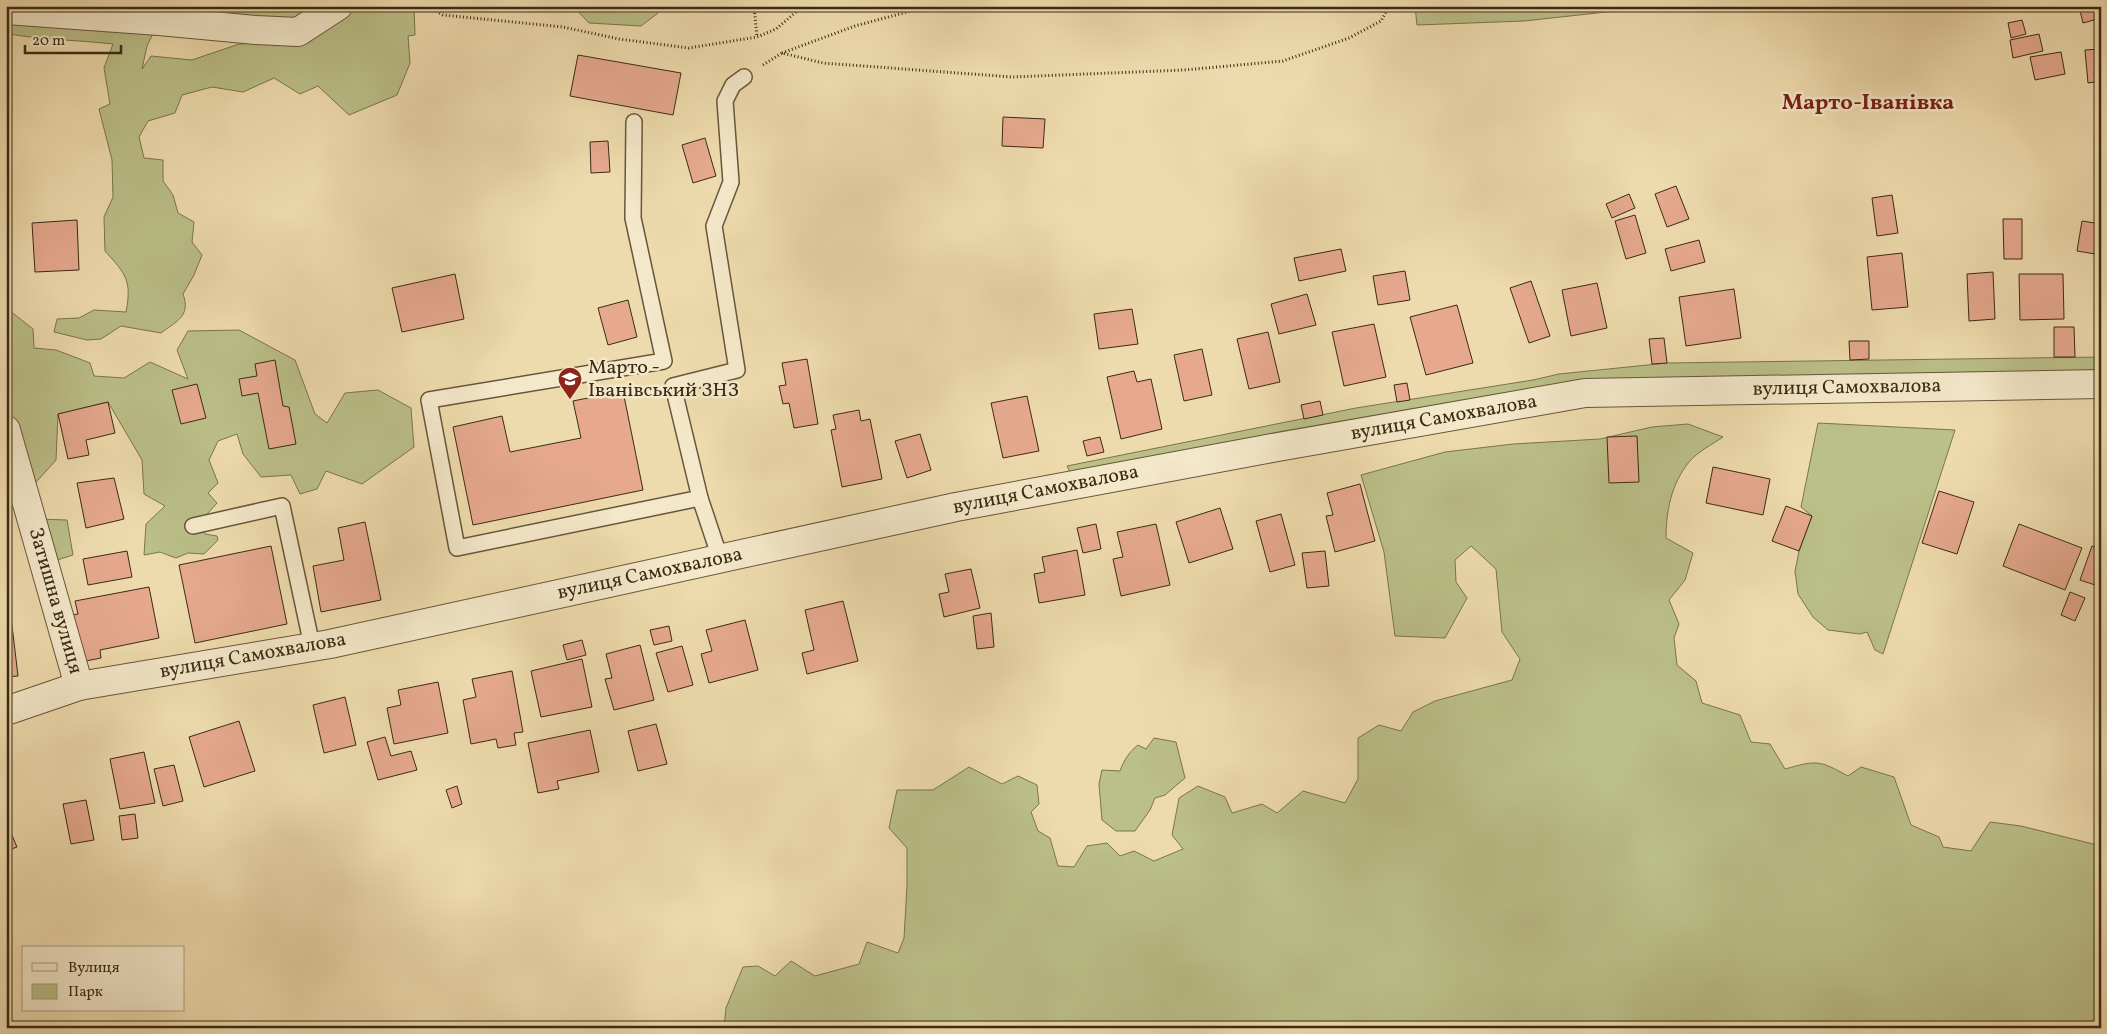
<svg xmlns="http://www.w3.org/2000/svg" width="2107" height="1034" viewBox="0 0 2107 1034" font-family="Vollkorn,serif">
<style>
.green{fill:#bbbf88;stroke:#7b744e}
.building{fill:#e6a98e;stroke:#3b2a15}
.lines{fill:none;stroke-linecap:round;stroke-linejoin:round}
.service-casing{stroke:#68563b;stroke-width:18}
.minor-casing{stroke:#68563b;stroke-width:30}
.path{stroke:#3b2a15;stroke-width:3;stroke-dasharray:1 2.5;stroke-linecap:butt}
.service{stroke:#f4e8ca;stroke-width:15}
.minor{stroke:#f4e8ca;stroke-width:28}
.labels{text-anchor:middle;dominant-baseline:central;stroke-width:5;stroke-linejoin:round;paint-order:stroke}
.poi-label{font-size:20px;fill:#3b2a15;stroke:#f4e8ca;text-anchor:start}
.street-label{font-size:20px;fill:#3b2a15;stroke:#f4e8ca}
.quarter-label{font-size:22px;font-weight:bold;fill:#7a1f14;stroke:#f4e8ca}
</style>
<rect width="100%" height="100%" fill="#eedbad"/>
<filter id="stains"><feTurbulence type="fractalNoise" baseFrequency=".004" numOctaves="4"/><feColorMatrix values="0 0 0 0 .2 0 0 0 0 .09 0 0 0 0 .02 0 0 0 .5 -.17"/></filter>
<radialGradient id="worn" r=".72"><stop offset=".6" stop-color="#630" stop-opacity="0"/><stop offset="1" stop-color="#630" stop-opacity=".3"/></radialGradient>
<g class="green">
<path d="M6 6H414L415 35 408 36 410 63 397 95 349 115 318 86 300 94 274 78 243 92 212 87 182 95 175 113 148 121 139 137 144 158 163 160V181L173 195 178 213 194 222 192 242 202 255 194 275 183 294C191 316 177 321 161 333L121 326 101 339 87 340 54 332 57 319 79 318 94 310 126 312C132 281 126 274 105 251L104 217 113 197 112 160 99 109 110 104 104 68 113 44C78 40 44 40 9 34L6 29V16L159 21 147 46 142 69 151 56 192 60 239 44 285 41 301 34 326 27 298 30 256 27 160 18Z"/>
<polygon points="573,6 657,6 658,13 641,26 589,23"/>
<polygon points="1415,6 1661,6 1524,21 1417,25"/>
<polygon points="10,311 33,329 34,348 56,350 90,363 94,376 124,378 150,362 188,379 177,350 188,331 239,330 295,360 315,414 327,423 345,393 378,390 411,408 414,447 362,484 326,471 317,489 300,494 291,475 261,477 243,454 237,434 218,441 209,460 218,483 208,493 217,503 201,521 205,534 217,536 218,540 204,554 188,553 176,558 160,552 144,555 146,524 165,506 144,494 142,460 108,402 58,414 56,460 28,491 37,519 67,520 73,555 44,564 6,416 6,312"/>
<polygon points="2101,357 2101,385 1731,382 1073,478 1067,466 1356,408 1533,380 1559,374 1667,363"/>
<polygon points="1818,423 1955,430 1883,654 1875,650 1867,632 1860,634 1828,630 1813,617 1798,594 1795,571 1799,551 1812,516 1801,507"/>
<path d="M1688 424 1723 437C1713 444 1697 452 1689 462 1671 484 1666 512 1666 538L1693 553 1685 580 1669 600 1679 624 1674 638 1677 665 1696 681 1702 703 1740 715 1751 742 1770 744 1785 769C1817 760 1819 760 1848 776L1861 767 1894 777 1911 825 1939 837 1943 847 1971 851 1990 822 2021 826 2101 846V1028H724L726 1008 743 967 758 966 775 976 791 961 815 976 859 964 867 942 898 953 904 938 907 886V848L889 828 897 790H933L969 767 1002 784 1018 776 1037 785 1039 804 1031 812 1038 831 1050 838 1058 866 1074 867 1087 846 1107 843 1120 856 1134 851 1154 861 1183 849 1172 835 1179 798 1198 786 1225 797 1232 813 1262 804 1277 813 1303 791 1345 803 1358 779V738L1379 725 1401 731 1413 712 1435 701 1512 680 1520 659 1502 632 1496 569 1471 546 1455 560 1456 582 1467 598 1445 638 1395 636 1384 552 1361 475 1445 452 1513 444 1600 439 1652 427Z"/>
<path d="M1154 738 1176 742 1185 778 1165 795 1155 798 1150 810 1135 831H1116L1102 820 1099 784 1102 770 1120 771C1124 760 1129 752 1138 745L1146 749Z"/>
</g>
<g class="building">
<polygon points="2079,6 2101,6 2101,18 2083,23"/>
<polygon points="2022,20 2026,34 2011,38 2008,23"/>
<polygon points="2039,34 2043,51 2013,58 2010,40"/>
<polygon points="2101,49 2101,81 2088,83 2085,50"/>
<polygon points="2061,52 2065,74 2035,80 2030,57"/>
<polygon points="578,55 681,73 673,115 570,96"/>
<polygon points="1003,117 1045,119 1043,148 1002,146"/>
<polygon points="705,138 716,176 693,183 682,145"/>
<polygon points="608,141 610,172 591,173 590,142"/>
<polygon points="1676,186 1689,219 1667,227 1655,194"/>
<polygon points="1629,194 1635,208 1612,218 1606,204"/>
<polygon points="1892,195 1898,233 1877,236 1872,198"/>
<polygon points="1635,215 1646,253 1626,259 1615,221"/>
<polygon points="2003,219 2022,219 2022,259 2004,259"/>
<polygon points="77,220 79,270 35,272 32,223"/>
<polygon points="2082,221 2101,224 2101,255 2077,251"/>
<polygon points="1699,240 1705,262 1671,271 1665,249"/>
<polygon points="1341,249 1346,271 1299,281 1294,258"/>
<polygon points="1902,253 1908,307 1872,310 1867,257"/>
<polygon points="1405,271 1410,300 1378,305 1373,276"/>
<polygon points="1993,272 1995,319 1969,321 1967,274"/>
<polygon points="455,274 464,319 402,332 392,288"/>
<polygon points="2019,274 2063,274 2064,319 2020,320"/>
<polygon points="1531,281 1550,336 1529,343 1510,288"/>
<polygon points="1597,283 1607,328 1571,336 1562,290"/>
<polygon points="1734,289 1741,338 1686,346 1679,297"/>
<polygon points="1307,294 1316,325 1279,334 1271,304"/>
<polygon points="628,300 637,337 608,345 598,308"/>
<polygon points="1457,305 1473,363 1426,375 1410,317"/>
<polygon points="1132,309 1138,344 1099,349 1094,314"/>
<polygon points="1374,324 1386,377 1344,386 1332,332"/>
<polygon points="2054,327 2074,327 2075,357 2054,357"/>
<polygon points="1268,332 1280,382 1249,389 1237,339"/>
<polygon points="1664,338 1667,363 1652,364 1649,339"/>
<polygon points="1849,341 1869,341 1869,359 1850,360"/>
<polygon points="1202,349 1212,395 1184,401 1174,355"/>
<polygon points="807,359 818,424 794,428 789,403 783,404 779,386 786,385 782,363"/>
<polygon points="275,360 283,406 289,407 296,444 269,449 258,393 242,396 239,379 257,376 255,364"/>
<polygon points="1134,371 1137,382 1151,379 1162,429 1121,439 1107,377"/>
<polygon points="1407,383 1410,400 1397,402 1394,385"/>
<polygon points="197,384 206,418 181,424 172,390"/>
<polygon points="623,391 643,490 473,525 453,427 502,416 510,452 581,438 573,401"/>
<polygon points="1027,396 1039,451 1003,458 991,403"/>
<polygon points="1320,401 1323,415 1304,419 1301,405"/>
<polygon points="108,402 115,433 86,440 89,455 68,459 58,414"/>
<polygon points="859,410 861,421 870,419 882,479 842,487 831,430 836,429 833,415"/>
<polygon points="920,434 931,470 907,478 895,441"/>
<polygon points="1637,436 1639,482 1609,483 1607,437"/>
<polygon points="1100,437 1104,452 1087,456 1083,441"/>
<polygon points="1713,467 1770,479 1763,515 1706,503"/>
<polygon points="114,478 124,519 86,528 77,483"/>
<polygon points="1360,484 1375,541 1335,552 1326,516 1333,515 1327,493"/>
<polygon points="1939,491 1974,502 1957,554 1922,543"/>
<polygon points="1786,506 1812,516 1799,551 1772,541"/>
<polygon points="1220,508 1233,549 1189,563 1176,522"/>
<polygon points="1281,514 1295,565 1270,572 1256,521"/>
<polygon points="365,522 381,600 321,612 313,566 344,560 338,528"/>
<polygon points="1096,524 1101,549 1083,553 1077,528"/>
<polygon points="1156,524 1170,585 1121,596 1113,559 1123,557 1117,532"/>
<polygon points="2019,524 2082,548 2065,590 2003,566"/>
<polygon points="271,546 287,624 195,643 179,565"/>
<polygon points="2092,546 2101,549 2101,579 2098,586 2080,580"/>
<polygon points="1077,550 1085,595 1039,603 1034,574 1045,572 1042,557"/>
<polygon points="127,551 132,577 88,585 83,559"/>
<polygon points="1325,551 1329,586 1307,588 1302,553"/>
<polygon points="971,569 980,608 944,617 939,594 949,592 945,574"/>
<polygon points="149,587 159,638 100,650 101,658 81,662 72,615 78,614 75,601"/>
<polygon points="2070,592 2085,598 2075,621 2061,615"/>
<polygon points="843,601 858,661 807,674 802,653 814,650 805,610"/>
<polygon points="991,613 994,647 977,649 973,616"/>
<polygon points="11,617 18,676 6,677 6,618"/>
<polygon points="745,620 758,670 709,683 701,654 712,651 706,630"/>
<polygon points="669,626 672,641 654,645 650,630"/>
<polygon points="582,640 586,655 567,660 563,645"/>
<polygon points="640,645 654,700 614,710 605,679 612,678 606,654"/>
<polygon points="682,646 693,685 668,692 656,653"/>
<polygon points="582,659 592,707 541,717 531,671"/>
<polygon points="512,671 523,732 514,733 516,745 498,748 496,739 471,744 463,700 476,697 472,679"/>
<polygon points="438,682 448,733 394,744 387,708 401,705 398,690"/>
<polygon points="345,697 356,745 324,753 313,705"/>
<polygon points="239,721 255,771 204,787 189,737"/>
<polygon points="656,724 667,764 638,771 628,731"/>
<polygon points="590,730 599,772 557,781 559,789 538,793 528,743"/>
<polygon points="385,737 391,756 411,751 417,770 378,780 367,742"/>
<polygon points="144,752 155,803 120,809 110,759"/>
<polygon points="174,765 183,801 163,806 154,769"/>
<polygon points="457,786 462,804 452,808 446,790"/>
<polygon points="86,800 94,840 71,844 63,804"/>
<polygon points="135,814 138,838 122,840 119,816"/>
<polygon points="6,821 17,847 6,851"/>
</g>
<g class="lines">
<defs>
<g id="service">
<polyline points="634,122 633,218 664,361 429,400 457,548 700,498 673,386 737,370 714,226 731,182 725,101 733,85 744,77"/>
<polyline points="700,498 720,558"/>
<polyline points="193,526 282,506 312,646"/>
</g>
<g id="minor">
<polyline points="6,10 159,21 256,30 298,32 338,6"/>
<polyline points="6,430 79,686"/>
<polyline points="6,711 79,686 330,644 956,507 1272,448 1585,393 2101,384"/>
</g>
</defs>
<use href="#service" class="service-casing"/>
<use href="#minor" class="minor-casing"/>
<g class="path">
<polyline points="427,6 443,15 563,27 619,39 689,48 757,37 776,29 803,6"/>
<polyline points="754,6 757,37"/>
<polyline points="782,53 855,26 929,6"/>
<polyline points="763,65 782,53 823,63 1012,77 1184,70 1283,61 1349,38 1381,21 1389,6"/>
</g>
<use href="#service" class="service"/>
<use href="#minor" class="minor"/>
</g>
<defs>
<symbol id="school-pin" viewBox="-11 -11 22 30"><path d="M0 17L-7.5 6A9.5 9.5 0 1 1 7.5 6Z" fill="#8f2418" stroke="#f4e8ca"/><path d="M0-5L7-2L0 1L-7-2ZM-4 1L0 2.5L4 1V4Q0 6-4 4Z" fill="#fff"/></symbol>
</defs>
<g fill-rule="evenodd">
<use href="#school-pin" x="556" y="365" width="28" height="38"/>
</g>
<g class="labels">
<g class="poi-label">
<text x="588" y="368">Марто -<tspan x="588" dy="23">Іванівський ЗНЗ</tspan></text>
</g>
<g class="street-label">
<text transform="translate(1847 388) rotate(-1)">вулиця Самохвалова</text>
<text transform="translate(1444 418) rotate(-10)">вулиця Самохвалова</text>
<text transform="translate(1046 490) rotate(-11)">вулиця Самохвалова</text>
<text transform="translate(650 574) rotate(-12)">вулиця Самохвалова</text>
<text transform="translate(55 601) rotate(74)">Затишна вулиця</text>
<text transform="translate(253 656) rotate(-10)">вулиця Самохвалова</text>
</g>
<g class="quarter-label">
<text x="1868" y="103">Марто-Іванівка</text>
</g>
</g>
<rect width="2107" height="1034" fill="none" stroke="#eedbad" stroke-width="25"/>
<rect x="8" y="8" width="2092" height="1019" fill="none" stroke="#3b2a15" stroke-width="2.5"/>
<rect x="12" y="12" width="2082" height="1009" fill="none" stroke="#3b2a15"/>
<rect x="22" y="946" width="162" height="65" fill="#f4e8ca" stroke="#aa9c82"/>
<rect x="32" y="963" width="25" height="8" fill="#f4e8ca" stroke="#aa9c82"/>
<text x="68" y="972" font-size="15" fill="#3b2a15">Вулиця</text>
<rect x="32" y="984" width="25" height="15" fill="#bbbf88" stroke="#aa9c82"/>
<text x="68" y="996" font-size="15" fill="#3b2a15">Парк</text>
<path d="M25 45v8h96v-8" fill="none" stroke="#3b2a15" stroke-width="2.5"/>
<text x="32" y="45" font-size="15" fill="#3b2a15" stroke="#f4e8ca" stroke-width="4" paint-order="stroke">20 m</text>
<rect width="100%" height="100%" filter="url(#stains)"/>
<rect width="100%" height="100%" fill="url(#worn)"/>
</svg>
